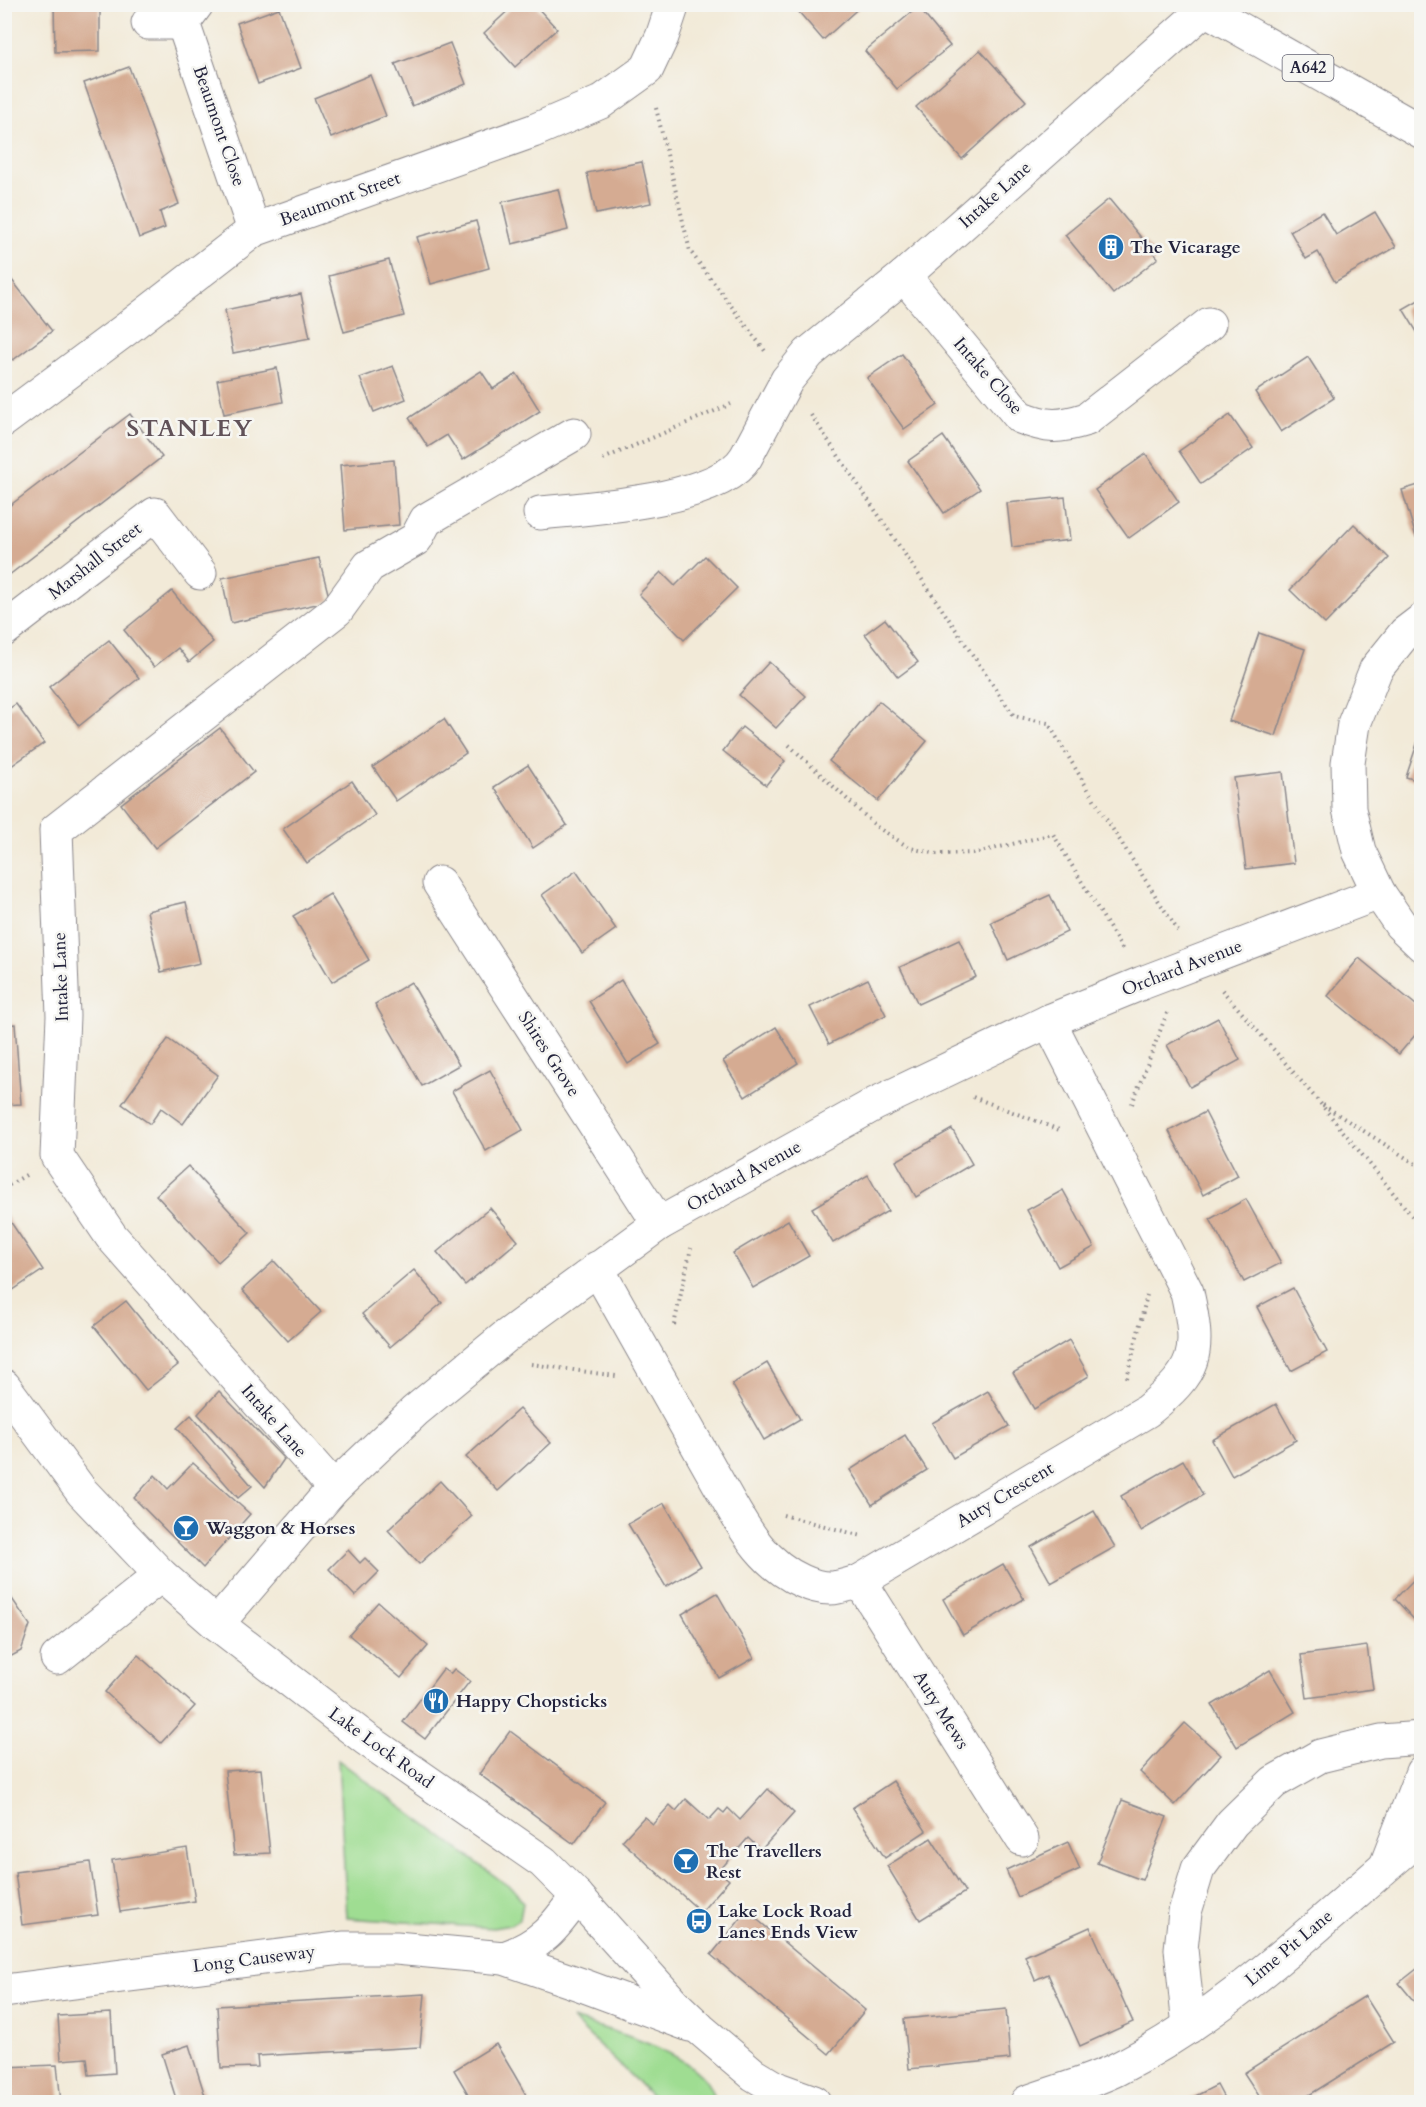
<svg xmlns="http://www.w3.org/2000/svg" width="1426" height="2107" viewBox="0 0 1426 2107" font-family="Cardo,serif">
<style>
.green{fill:#9fdd92;stroke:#608066;stroke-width:1.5}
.building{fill:#d5ab92}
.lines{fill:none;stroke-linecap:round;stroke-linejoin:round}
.minor-casing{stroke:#8a868a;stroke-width:35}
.major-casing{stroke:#8a868a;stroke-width:35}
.path{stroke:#8a868a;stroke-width:4;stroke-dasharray:1.5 4.5;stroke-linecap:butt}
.minor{stroke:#fff;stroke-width:33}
.major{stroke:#fff;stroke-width:33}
.labels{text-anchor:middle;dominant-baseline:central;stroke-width:5;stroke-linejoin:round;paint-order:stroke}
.shield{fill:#f6f6f2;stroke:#626272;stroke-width:1.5}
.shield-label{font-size:16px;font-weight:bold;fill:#22223b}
.street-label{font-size:18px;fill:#22223b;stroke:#f6f6f2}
.poi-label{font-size:18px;font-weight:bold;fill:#22223b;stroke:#f6f6f2;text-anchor:start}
.district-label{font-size:24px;font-weight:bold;letter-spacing:1.5px;fill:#615259;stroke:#f6f6f2}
</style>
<rect width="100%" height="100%" fill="#f6f6f2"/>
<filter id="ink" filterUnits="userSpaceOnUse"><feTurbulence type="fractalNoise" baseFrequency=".0167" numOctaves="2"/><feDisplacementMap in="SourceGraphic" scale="12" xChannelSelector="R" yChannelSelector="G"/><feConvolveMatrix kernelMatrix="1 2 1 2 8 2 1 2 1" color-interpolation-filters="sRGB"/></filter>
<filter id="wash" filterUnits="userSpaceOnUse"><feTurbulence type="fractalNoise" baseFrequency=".008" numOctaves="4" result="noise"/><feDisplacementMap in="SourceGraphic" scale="24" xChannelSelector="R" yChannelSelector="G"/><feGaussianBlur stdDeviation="1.35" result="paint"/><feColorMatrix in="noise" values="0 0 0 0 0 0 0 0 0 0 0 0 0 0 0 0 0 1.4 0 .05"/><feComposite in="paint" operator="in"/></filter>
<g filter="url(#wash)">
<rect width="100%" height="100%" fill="#f2ead8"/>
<g class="green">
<polygon points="338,1760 515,1891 523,1903 520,1919 510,1925 493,1928 347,1918"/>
<path d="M572 2019C609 2030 712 2055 714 2102H658Z"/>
</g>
<g id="blocks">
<g class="building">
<polygon points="54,4 100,4 100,51 55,52"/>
<polygon points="515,4 534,4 557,29 515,67 484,33"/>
<polygon points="792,4 863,4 823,40"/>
<polygon points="918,7 950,46 897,89 865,51"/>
<polygon points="279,8 301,68 258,84 237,23"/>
<polygon points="450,43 466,84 412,106 395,64"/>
<polygon points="980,50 1026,101 962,159 916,107"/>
<polygon points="129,67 179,204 160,212 165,228 139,238 84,83"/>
<polygon points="370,75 386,116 331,138 314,98"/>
<polygon points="642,162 651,203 596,214 587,173"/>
<polygon points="558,189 568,230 512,244 502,202"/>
<polygon points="1109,199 1158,258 1113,294 1065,235"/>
<polygon points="1322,212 1336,235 1375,212 1396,247 1335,282 1318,252 1306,259 1290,231"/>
<polygon points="476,221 489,268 431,284 417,237"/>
<polygon points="389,260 404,316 344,332 329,276"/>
<polygon points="4,270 52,331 13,360 4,349"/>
<polygon points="301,294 310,338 233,353 225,310"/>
<polygon points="1422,298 1422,340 1403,309"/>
<polygon points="902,354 938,405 904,429 867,378"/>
<polygon points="1308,357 1334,398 1281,432 1255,392"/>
<polygon points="393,366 406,399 374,412 360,378"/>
<polygon points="277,368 283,402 224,414 217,380"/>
<polygon points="481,371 493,389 517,374 540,411 463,460 447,435 428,447 409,418"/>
<polygon points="130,414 162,457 4,579 4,510"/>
<polygon points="1230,415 1253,448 1201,484 1179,451"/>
<polygon points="943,436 980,489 944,513 908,461"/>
<polygon points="1146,454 1179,502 1129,538 1095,490"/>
<polygon points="394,460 399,525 345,530 340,465"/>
<polygon points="1422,484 1422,535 1416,537 1402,490"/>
<polygon points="1065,497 1070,540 1012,547 1007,503"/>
<polygon points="1354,524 1389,558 1325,624 1290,590"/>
<polygon points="705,556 737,588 684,640 639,594 661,572 675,586"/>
<polygon points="319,558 330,601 231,623 222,578"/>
<polygon points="172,591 213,642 189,662 178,648 154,667 124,630"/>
<polygon points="885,619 918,662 898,677 865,634"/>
<polygon points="1259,633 1305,649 1276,736 1229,721"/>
<polygon points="109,640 139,678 79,726 49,687"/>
<polygon points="769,662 806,696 776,728 739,695"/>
<polygon points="879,701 927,741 878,801 829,761"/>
<polygon points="16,704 44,743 4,771 4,712"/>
<polygon points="444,719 466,753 396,801 373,767"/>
<polygon points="742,727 785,761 766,785 723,751"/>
<polygon points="220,728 254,772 155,848 121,804"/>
<polygon points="1421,732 1422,732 1422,782 1406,777"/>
<polygon points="528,765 567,825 533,848 494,787"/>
<polygon points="1283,772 1294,863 1246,869 1234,778"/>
<polygon points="352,781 375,815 307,863 283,829"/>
<polygon points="576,871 616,929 582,953 542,895"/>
<polygon points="330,894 369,960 332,982 293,916"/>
<polygon points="1050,895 1067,932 1008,960 991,922"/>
<polygon points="186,902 200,963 161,972 147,911"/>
<polygon points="959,940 976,977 918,1004 900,967"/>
<polygon points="1359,958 1422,1010 1422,1027 1399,1054 1328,996"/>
<polygon points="868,979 886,1015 829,1044 810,1007"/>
<polygon points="621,980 660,1044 628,1064 589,1001"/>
<polygon points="411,982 459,1065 422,1086 375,1004"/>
<polygon points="1218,1018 1240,1060 1190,1087 1167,1045"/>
<polygon points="15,1024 21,1104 4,1105 4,1025"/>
<polygon points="776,1027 798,1063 745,1097 723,1061"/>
<polygon points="168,1039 218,1075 183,1124 161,1108 150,1124 122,1104"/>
<polygon points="490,1070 523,1130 486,1151 452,1091"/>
<polygon points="1205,1112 1238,1176 1203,1195 1169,1131"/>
<polygon points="952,1129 972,1164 916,1197 896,1161"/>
<polygon points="188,1166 250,1233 218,1262 156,1195"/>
<polygon points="868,1175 888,1211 833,1243 812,1208"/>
<polygon points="1063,1190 1094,1247 1058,1267 1027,1210"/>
<polygon points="1246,1199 1281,1263 1244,1282 1210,1219"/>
<polygon points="490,1208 518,1241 465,1285 437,1252"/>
<polygon points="4,1212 43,1270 4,1296"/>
<polygon points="788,1220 809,1256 753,1288 733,1253"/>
<polygon points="274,1261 321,1312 288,1341 242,1290"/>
<polygon points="414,1270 442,1303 390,1347 362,1314"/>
<polygon points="1293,1288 1327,1352 1291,1371 1257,1307"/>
<polygon points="126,1301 178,1365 146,1390 94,1326"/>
<polygon points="1069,1340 1089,1376 1034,1409 1013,1373"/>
<polygon points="767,1363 800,1419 764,1440 732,1384"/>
<polygon points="219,1391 284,1459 265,1487 198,1414"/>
<polygon points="988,1391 1009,1426 953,1458 932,1423"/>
<polygon points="1276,1404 1296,1440 1232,1476 1212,1440"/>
<polygon points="519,1409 551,1443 498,1491 466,1457"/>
<polygon points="191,1415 252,1486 238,1498 177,1428"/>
<polygon points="905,1435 927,1470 872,1505 850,1470"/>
<polygon points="1183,1460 1203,1495 1141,1531 1121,1496"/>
<polygon points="193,1463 250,1514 203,1568 134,1498 155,1475 168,1489"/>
<polygon points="440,1481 472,1516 419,1564 388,1530"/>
<polygon points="664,1503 701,1566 666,1587 628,1524"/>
<polygon points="1094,1511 1115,1547 1051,1583 1031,1547"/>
<polygon points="348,1550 360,1563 365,1558 379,1572 355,1596 329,1569"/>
<polygon points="1003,1564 1024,1599 963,1635 943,1599"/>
<polygon points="1422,1571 1422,1628 1395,1599"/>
<polygon points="4,1587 30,1625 21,1651 4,1660"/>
<polygon points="717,1593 754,1658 719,1678 682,1614"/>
<polygon points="378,1602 428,1646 401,1678 349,1635"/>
<polygon points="1367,1646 1373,1689 1307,1698 1301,1655"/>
<polygon points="138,1655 195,1706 161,1743 105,1692"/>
<polygon points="443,1669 450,1674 454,1669 470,1681 425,1739 403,1722"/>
<polygon points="1270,1670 1295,1712 1237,1747 1212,1705"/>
<polygon points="1185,1723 1221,1755 1175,1805 1140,1772"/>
<polygon points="510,1731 605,1802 574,1844 479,1774"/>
<polygon points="261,1769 270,1853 234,1855 225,1771"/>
<polygon points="893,1781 926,1831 885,1858 852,1808"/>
<polygon points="768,1789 794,1813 761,1850 748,1838 719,1871 729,1880 701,1912 622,1841 644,1817 653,1824 670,1805 676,1811 686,1799 709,1820 719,1809 724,1813 728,1808 740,1820"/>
<polygon points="1122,1800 1167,1817 1142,1880 1097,1863"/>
<polygon points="931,1838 965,1892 920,1920 887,1866"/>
<polygon points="1068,1842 1080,1869 1018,1897 1006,1870"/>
<polygon points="187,1848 195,1901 120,1912 112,1860"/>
<polygon points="90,1862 98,1915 22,1925 15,1872"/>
<polygon points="747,1911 865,2010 829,2054 711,1955"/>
<polygon points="1090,1927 1133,2022 1080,2046 1048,1974 1035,1980 1025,1956"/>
<polygon points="1422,1965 1422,2011 1399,1983"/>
<polygon points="425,1994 420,2047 257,2056 258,2067 221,2068 217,2006"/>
<polygon points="1365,1996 1394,2042 1298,2102 1263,2102 1244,2073"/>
<polygon points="1006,2009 1010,2059 909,2069 904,2019"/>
<polygon points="111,2013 115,2073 89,2075 87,2058 61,2060 58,2016"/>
<polygon points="496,2044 514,2074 530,2102 473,2102 471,2099 454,2070"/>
<polygon points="189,2045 207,2102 177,2102 162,2054"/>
<polygon points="57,2065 61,2102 4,2102 4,2067"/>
<polygon points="1217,2085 1226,2102 1184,2102"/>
</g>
</g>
</g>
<g filter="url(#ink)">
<use href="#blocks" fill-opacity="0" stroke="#8a868a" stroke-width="1.5"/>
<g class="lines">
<defs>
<g id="minor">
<polyline points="148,23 183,23 197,4"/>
<polyline points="183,23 254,230"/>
<path d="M904 276 1020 417C1048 428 1058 428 1087 419L1209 324"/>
<polyline points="4,420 125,330 254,230 533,131 601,102 647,69 662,37 673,4"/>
<path d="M540 513C590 508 720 501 746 457L787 380 809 353 904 276 1204 10"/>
<polyline points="1422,620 1405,633 1376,669 1354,724 1348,763 1349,809 1359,851 1379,893 1400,924 1422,945"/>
<polyline points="4,630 155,514 200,573"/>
<polyline points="439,883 659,1224"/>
<path d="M597 1268 728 1500C747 1534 766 1565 802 1581 813 1586 826 1590 838 1587 845 1586 853 1583 860 1581L1147 1411C1197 1370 1201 1355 1187 1292L1049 1021"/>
<polyline points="4,1386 82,1492 161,1575 217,1624 366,1739 543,1862 577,1896 676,2006 700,2029 753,2074 778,2089 814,2102"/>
<polyline points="334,1488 111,1236 57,1156 63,1016 56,830 337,610 369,566 416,539 426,520 574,434"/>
<polyline points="860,1581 1022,1839"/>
<polyline points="217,1624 334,1488 415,1411 505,1337 659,1224 875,1104 1049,1021 1142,983 1379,893"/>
<polyline points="57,1658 161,1575"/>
<polyline points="1387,1863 1422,1772"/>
<path d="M504 1958C541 1945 555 1928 577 1896"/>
<polyline points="4,1991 343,1948 396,1948 504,1958 582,1985 690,2025"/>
<polyline points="1189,2027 1181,1949 1185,1912 1198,1869 1232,1823 1274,1782 1320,1756 1381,1741 1422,1738"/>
<path d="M1027 2102C1057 2091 1089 2083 1117 2069 1232 2011 1324 1917 1422 1836"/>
</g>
<polyline id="major" points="1196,4 1422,132"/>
</defs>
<use href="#minor" class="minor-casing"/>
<use href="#major" class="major-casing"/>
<g class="path">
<polyline points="656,108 690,251 765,351"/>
<polyline points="811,415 1014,716 1048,723 1103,814 1178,931"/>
<polyline points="603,459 731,404"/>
<polyline points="789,745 877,827 910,848 937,854 976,853 1053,834 1124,952"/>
<polyline points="1222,990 1320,1103 1412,1216 1422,1232"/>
<polyline points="973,1097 1062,1131"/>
<polyline points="1132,1104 1167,1013"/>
<polyline points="1323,1105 1422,1168"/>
<polyline points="4,1188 26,1175"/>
<polyline points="674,1325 691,1248"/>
<polyline points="531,1364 616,1376"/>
<polyline points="1127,1378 1147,1295"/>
<polyline points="783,1515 862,1536"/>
</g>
<use href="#minor" class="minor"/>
<use href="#major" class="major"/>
</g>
</g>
<defs>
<symbol id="building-disc" viewBox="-11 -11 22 22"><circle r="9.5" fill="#1f6fb2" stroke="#f6f6f2"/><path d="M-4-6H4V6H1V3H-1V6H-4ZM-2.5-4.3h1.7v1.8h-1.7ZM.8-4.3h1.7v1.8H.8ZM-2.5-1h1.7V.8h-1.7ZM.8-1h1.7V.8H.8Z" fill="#fff"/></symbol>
<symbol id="bar-disc" viewBox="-11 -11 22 22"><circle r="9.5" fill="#1f6fb2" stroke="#f6f6f2"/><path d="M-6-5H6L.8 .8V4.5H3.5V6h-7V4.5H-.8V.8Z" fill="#fff"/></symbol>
<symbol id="restaurant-disc" viewBox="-11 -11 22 22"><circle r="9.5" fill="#1f6fb2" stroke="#f6f6f2"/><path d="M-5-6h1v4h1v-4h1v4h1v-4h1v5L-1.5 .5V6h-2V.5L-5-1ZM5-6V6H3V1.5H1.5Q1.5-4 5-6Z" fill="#fff"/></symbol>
<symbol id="bus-disc" viewBox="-11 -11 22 22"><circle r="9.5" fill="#1f6fb2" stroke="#f6f6f2"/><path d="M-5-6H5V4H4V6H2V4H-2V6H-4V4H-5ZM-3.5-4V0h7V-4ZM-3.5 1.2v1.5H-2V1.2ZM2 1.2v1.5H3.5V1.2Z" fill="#fff"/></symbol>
</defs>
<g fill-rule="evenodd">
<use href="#building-disc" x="1096" y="232" width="30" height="30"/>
<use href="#bar-disc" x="171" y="1513" width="30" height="30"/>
<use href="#restaurant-disc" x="421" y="1686" width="30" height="30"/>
<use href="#bar-disc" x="671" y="1846" width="30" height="30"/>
<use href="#bus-disc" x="684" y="1906" width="30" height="30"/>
</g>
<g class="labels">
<rect class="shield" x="1282.5" y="55" width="51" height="26" rx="4.5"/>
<g class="shield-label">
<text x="1308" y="68">A642</text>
</g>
<g class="street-label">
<text transform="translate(219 126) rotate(71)">Beaumont Close</text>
<text transform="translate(995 195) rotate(-42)">Intake Lane</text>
<text transform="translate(340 199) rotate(-20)">Beaumont Street</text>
<text transform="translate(988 376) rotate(49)">Intake Close</text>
<text transform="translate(95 561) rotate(-38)">Marshall Street</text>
<text transform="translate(1182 968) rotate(-21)">Orchard Avenue</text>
<text transform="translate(61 977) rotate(-92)">Intake Lane</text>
<text transform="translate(549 1054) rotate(57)">Shires Grove</text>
<text transform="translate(744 1176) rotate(-29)">Orchard Avenue</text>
<text transform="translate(274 1421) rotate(49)">Intake Lane</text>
<text transform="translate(1005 1495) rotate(-31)">Auty Crescent</text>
<text transform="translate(941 1710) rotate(58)">Auty Mews</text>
<text transform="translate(381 1748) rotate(36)">Lake Lock Road</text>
<text transform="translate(1289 1948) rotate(-40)">Lime Pit Lane</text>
<text transform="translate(254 1959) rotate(-7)">Long Causeway</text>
</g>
<g class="poi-label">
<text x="1130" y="247">The Vicarage</text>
<text x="206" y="1528">Waggon &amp; Horses</text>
<text x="456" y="1701">Happy Chopsticks</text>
<text x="706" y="1851">The Travellers<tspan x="706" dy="21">Rest</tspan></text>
<text x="718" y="1911">Lake Lock Road<tspan x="718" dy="21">Lanes Ends View</tspan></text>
</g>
<g class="district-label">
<text x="190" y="428">STANLEY</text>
</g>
</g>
<rect width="1426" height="2107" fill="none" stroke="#f6f6f2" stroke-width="24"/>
</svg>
